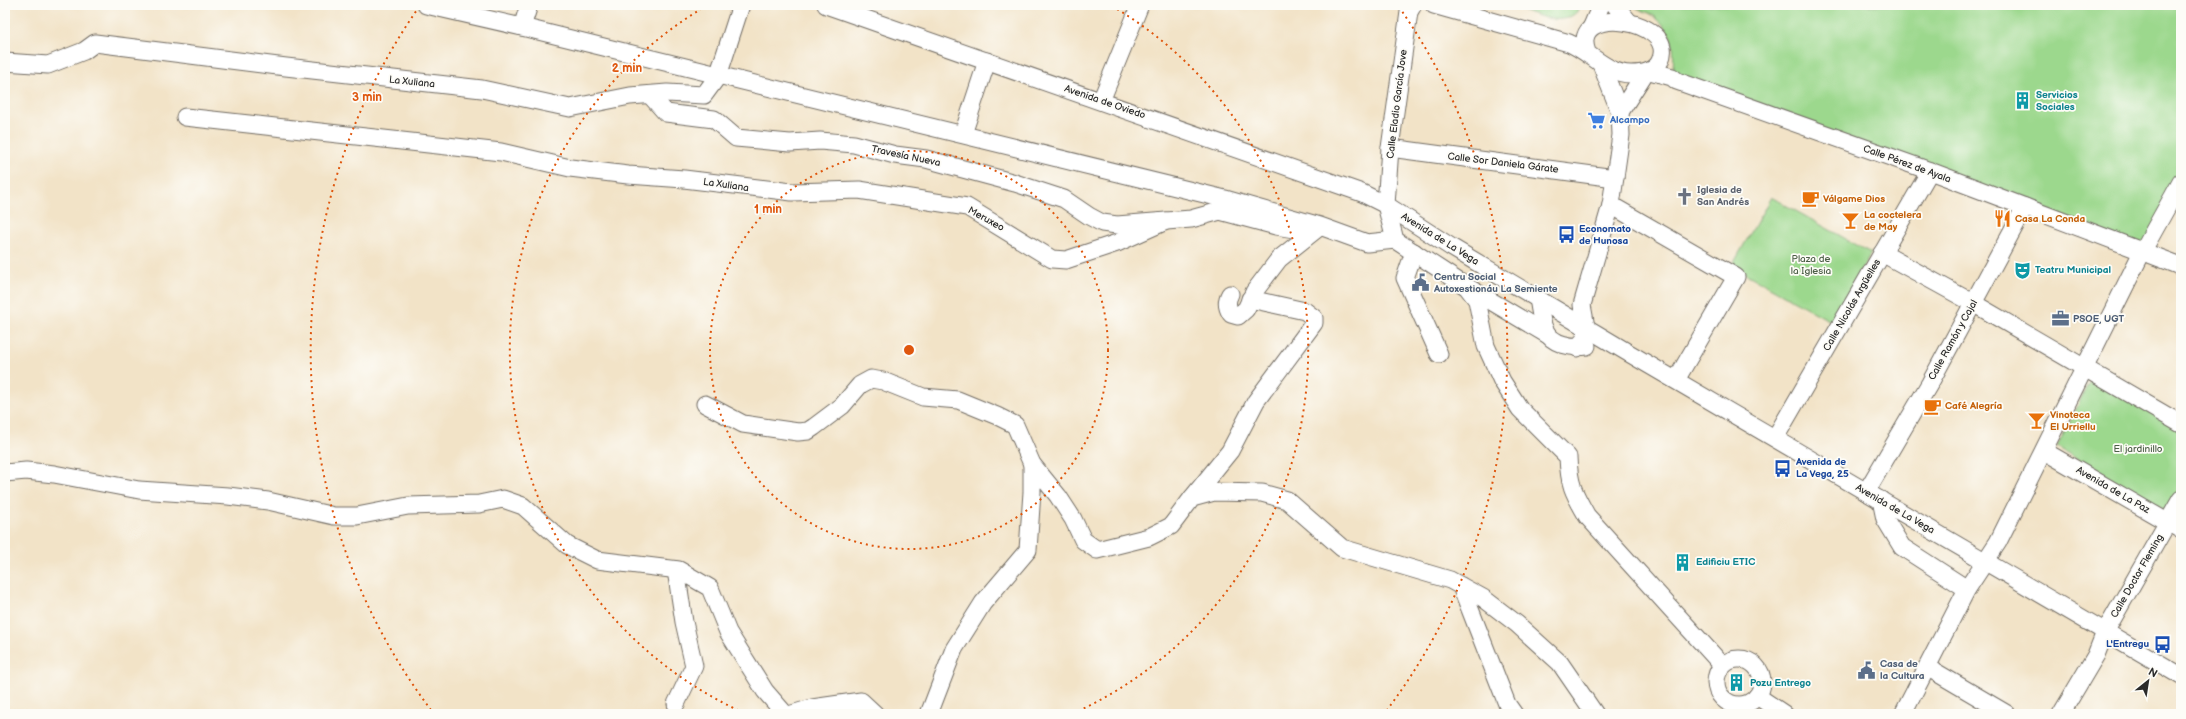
<svg xmlns="http://www.w3.org/2000/svg" width="2186" height="719" viewBox="0 0 2186 719" font-family="'Balsamiq Sans',sans-serif">
<style>
.green{fill:#9cd88d;stroke:#64825c}
.lines{fill:none;stroke-linecap:round;stroke-linejoin:round}
.minor-casing{stroke:#716b62;stroke-width:19}
.minor{stroke:#fff;stroke-width:17}
.ring{fill:none;stroke:#df570e;stroke-width:2;stroke-dasharray:2 4}
.labels{text-anchor:middle;dominant-baseline:central;stroke-width:3.5;stroke-linejoin:round;paint-order:stroke}
.street-label{font-size:10px;fill:#2b2b2b;stroke:#fdfcf7}
.culture-label{font-size:10px;font-weight:bold;fill:#0d838f;stroke:#fdfcf7;text-anchor:start}
.shop-label{font-size:10px;font-weight:bold;fill:#366cbe;stroke:#fdfcf7;text-anchor:start}
.worship-label{font-size:10px;font-weight:bold;fill:#5b616d;stroke:#fdfcf7;text-anchor:start}
.food-label{font-size:10px;font-weight:bold;fill:#c56008;stroke:#fdfcf7;text-anchor:start}
.transit-label{font-size:10px;font-weight:bold;fill:#164399;stroke:#fdfcf7;text-anchor:start}
.park-label{font-size:10px;fill:#4d5f48;stroke:#fdfcf7}
.service-label{font-size:10px;font-weight:bold;fill:#4e5e75;stroke:#fdfcf7;text-anchor:start}
.centre{fill:#df570e;stroke:#fdfcf7;stroke-width:2}
.ring-label{font-size:12px;text-anchor:middle;font-weight:bold;fill:#df570e;stroke:#fdfcf7;stroke-width:3.5;stroke-linejoin:round;paint-order:stroke}
</style>
<rect width="100%" height="100%" fill="#fdfcf7"/>
<filter id="ink" filterUnits="userSpaceOnUse"><feTurbulence type="fractalNoise" baseFrequency=".025" numOctaves="2"/><feDisplacementMap in="SourceGraphic" scale="8" xChannelSelector="R" yChannelSelector="G"/><feConvolveMatrix kernelMatrix="1 2 1 2 8 2 1 2 1" color-interpolation-filters="sRGB"/></filter>
<filter id="wash" filterUnits="userSpaceOnUse"><feTurbulence type="fractalNoise" baseFrequency=".012" numOctaves="4" result="noise"/><feDisplacementMap in="SourceGraphic" scale="16" xChannelSelector="R" yChannelSelector="G"/><feGaussianBlur stdDeviation="0.9" result="paint"/><feColorMatrix in="noise" values="0 0 0 0 0 0 0 0 0 0 0 0 0 0 0 0 0 1.4 0 .05"/><feComposite in="paint" operator="in"/></filter>
<g filter="url(#wash)">
<rect width="100%" height="100%" fill="#f2e3c7"/>
<g class="green">
<path d="M1510 5H1582C1566 33 1533 13 1510 5Z"/>
<path d="M1633 5H2181V182L2142 252 1672 77C1675 52 1676 34 1655 17 1649 11 1639 11 1633 5Z"/>
<polygon points="1771,197 1871,253 1832,322 1732,266"/>
<polygon points="2093,380 2181,427 2181,492 2169,513 2057,447 2088,384"/>
</g>
</g>
<g filter="url(#ink)">
<g class="lines">
<defs>
<g id="minor">
<polyline points="426,5 522,27"/>
<polyline points="529,5 522,27 1225,199 1320,226 1367,243 1395,240"/>
<polyline points="826,5 1362,193 1386,205 1451,247 1627,352 2181,676"/>
<path d="M1413 5 1409 12 1390 148 1386 205 1395 240 1467 287 1477 300 1486 346 1502 381 1520 409 1568 457C1569 484 1573 492 1587 516L1723 666"/>
<path d="M1434 5 1569 43C1590 52 1607 74 1631 74 1642 74 1655 72 1660 61 1680 19 1568 2 1587 52"/>
<polyline points="1615,5 1629,22"/>
<polyline points="1592,26 1601,5"/>
<polyline points="5,62 48,65 84,51 95,43 286,67 482,89 570,108 630,96 667,93 704,95 718,76 741,5"/>
<polyline points="1650,71 1672,77 1677,81 1930,171 2181,266"/>
<polyline points="650,95 666,113 714,119 736,138 790,143 820,141 854,144 895,155 926,159 1015,183 1064,199 1089,216 1102,223 1117,225 1191,219 1220,211 1276,226 1300,230"/>
<polyline points="1101,101 1140,5"/>
<polyline points="1620,112 1645,73"/>
<polyline points="185,117 501,152 570,168 628,175 684,179 792,192 859,190 967,207 1052,259 1066,260 1117,243 1166,221"/>
<polyline points="963,134 987,61"/>
<polyline points="1390,148 1615,178"/>
<polyline points="1611,205 1736,277 1676,380"/>
<polyline points="1414,252 1405,278 1439,354"/>
<polyline points="1882,253 1973,303 2181,424"/>
<polyline points="1469,288 1548,335"/>
<path d="M1230 294C1226 301 1227 308 1231 314L1238 316 1246 309 1254 292 1279 259 1318 228"/>
<path d="M1538 299C1540 308 1541 323 1545 330 1552 345 1572 348 1587 346"/>
<polyline points="1577,348 1585,339 1586,327 1582,305 1611,205 1621,135 1620,112 1601,64"/>
<polyline points="705,404 743,424 798,432 808,431 814,427 842,406 860,385 871,379 883,381 923,397 958,400 997,416 1015,425 1032,464 1058,496 1073,519 1083,540 1097,550 1149,537 1171,526 1192,498 1214,492 1262,493 1287,500 1342,548 1450,580 1483,598 1517,624 1560,663 1595,714"/>
<polyline points="1775,438 1930,171"/>
<polyline points="2044,451 2181,530"/>
<polyline points="5,473 26,471 54,474 139,490 228,496 268,501 334,516 357,516 408,506 479,504 503,499 523,506 567,545 597,560 679,570 710,588 728,632 765,691 785,714"/>
<polyline points="1866,492 1930,383 2025,207"/>
<polyline points="1192,498 1230,451 1256,401 1314,323 1314,318 1305,311 1250,299"/>
<polyline points="1881,500 1885,519 1902,547 1967,589"/>
<polyline points="676,570 684,622 694,666 676,704"/>
<polyline points="1461,586 1507,704 1514,714"/>
<circle cx="1739" cy="682" r="23"/>
<polyline points="1927,667 2007,714"/>
<polyline points="1757,696 1784,714"/>
<polyline points="792,714 812,708 861,701 875,714"/>
<polyline points="929,714 954,649 983,603 1028,550 1032,492 1032,464"/>
<polyline points="1903,714 1967,589 1998,542 2142,252 2181,182"/>
<polyline points="2061,714 2096,655 2105,632 2181,499"/>
</g>
</defs>
<use href="#minor" class="minor-casing"/>
<use href="#minor" class="minor"/>
</g>
</g>
<g class="ring">
<circle cx="909" cy="350" r="199"/>
<path d="M744 713A399 399 0 0 1 706 6M1112 6A399 399 0 0 1 1074 713"/>
<path d="M431 710A598 598 0 0 1 419 7M1399 7A598 598 0 0 1 1387 710"/>
</g>
<defs>
<symbol id="building-bare" viewBox="-9 -9 18 18"><path d="M-4-6H4V6H1V3H-1V6H-4ZM-2.5-4.3h1.7v1.8h-1.7ZM.8-4.3h1.7v1.8H.8ZM-2.5-1h1.7V.8h-1.7ZM.8-1h1.7V.8H.8Z" fill="#0f9aa8" stroke="#fdfcf7" stroke-width="2.5" paint-order="stroke"/></symbol>
<symbol id="supermarket-bare" viewBox="-9 -9 18 18"><path d="M-6-5.5h2.5l.6 2H6L4.5 2H-2.5L-4.4-4H-6ZM-1.5 3.2a1.3 1.3 0 1 0 .1 0ZM3 3.2a1.3 1.3 0 1 0 .1 0Z" fill="#3f7fe0" stroke="#fdfcf7" stroke-width="2.5" paint-order="stroke"/></symbol>
<symbol id="church-bare" viewBox="-9 -9 18 18"><path d="M-1.2-6h2.4v3.5h3.3v2.4h-3.3V6h-2.4V-.1h-3.3v-2.4h3.3Z" fill="#6b7280" stroke="#fdfcf7" stroke-width="2.5" paint-order="stroke"/></symbol>
<symbol id="cafe-bare" viewBox="-9 -9 18 18"><path d="M-5.5-4.5H6V0H3Q3 3.5 0 3.5H-2.5Q-5.5 3.5-5.5 0ZM3-3.2v2h1.7v-2ZM-6 4.5H4V6H-6Z" fill="#e8710a" stroke="#fdfcf7" stroke-width="2.5" paint-order="stroke"/></symbol>
<symbol id="restaurant-bare" viewBox="-9 -9 18 18"><path d="M-5-6h1v4h1v-4h1v4h1v-4h1v5L-1.5 .5V6h-2V.5L-5-1ZM5-6V6H3V1.5H1.5Q1.5-4 5-6Z" fill="#e8710a" stroke="#fdfcf7" stroke-width="2.5" paint-order="stroke"/></symbol>
<symbol id="bar-bare" viewBox="-9 -9 18 18"><path d="M-6-5H6L.8 .8V4.5H3.5V6h-7V4.5H-.8V.8Z" fill="#e8710a" stroke="#fdfcf7" stroke-width="2.5" paint-order="stroke"/></symbol>
<symbol id="bus-bare" viewBox="-9 -9 18 18"><path d="M-5-6H5V4H4V6H2V4H-2V6H-4V4H-5ZM-3.5-4V0h7V-4ZM-3.5 1.2v1.5H-2V1.2ZM2 1.2v1.5H3.5V1.2Z" fill="#1a4fb4" stroke="#fdfcf7" stroke-width="2.5" paint-order="stroke"/></symbol>
<symbol id="theatre-bare" viewBox="-9 -9 18 18"><path d="M-5-5.5Q0-4 5-5.5V0Q5 5 0 6Q-5 5-5 0ZM-3.3-2.5H-1v1.5H-3.3ZM1-2.5H3.3v1.5H1ZM-2.8 1Q0 5.5 2.8 1Z" fill="#0f9aa8" stroke="#fdfcf7" stroke-width="2.5" paint-order="stroke"/></symbol>
<symbol id="civic-bare" viewBox="-9 -9 18 18"><path d="M-.6-6.5H3V-4.5H.6V-3L4-1V1h2V6H-6V1h2V-1L-.6-3ZM-1.2 2.5V6h2.4V2.5Z" fill="#5c6f8a" stroke="#fdfcf7" stroke-width="2.5" paint-order="stroke"/></symbol>
<symbol id="office-bare" viewBox="-9 -9 18 18"><path d="M-6-3h4V-5.5h4V-3h4V5H-6ZM-1-4.5V-3h2v-1.5ZM-6 0V1H6V0Z" fill="#5c6f8a" stroke="#fdfcf7" stroke-width="2.5" paint-order="stroke"/></symbol>
</defs>
<g fill-rule="evenodd">
<use href="#building-bare" x="2010" y="88" width="25" height="25"/>
<use href="#supermarket-bare" x="1584" y="108" width="25" height="25"/>
<use href="#church-bare" x="1672" y="184" width="25" height="25"/>
<use href="#cafe-bare" x="1798" y="186" width="25" height="25"/>
<use href="#restaurant-bare" x="1990" y="206" width="25" height="25"/>
<use href="#bar-bare" x="1838" y="208" width="25" height="25"/>
<use href="#bus-bare" x="1554" y="222" width="25" height="25"/>
<use href="#theatre-bare" x="2010" y="258" width="25" height="25"/>
<use href="#civic-bare" x="1408" y="270" width="25" height="25"/>
<use href="#office-bare" x="2048" y="306" width="25" height="25"/>
<use href="#cafe-bare" x="1920" y="394" width="25" height="25"/>
<use href="#bar-bare" x="2024" y="408" width="25" height="25"/>
<use href="#bus-bare" x="1770" y="456" width="25" height="25"/>
<use href="#building-bare" x="1670" y="550" width="25" height="25"/>
<use href="#bus-bare" x="2150" y="632" width="25" height="25"/>
<use href="#civic-bare" x="1854" y="658" width="25" height="25"/>
<use href="#building-bare" x="1724" y="670" width="25" height="25"/>
</g>
<g class="labels">
<g class="street-label">
<text transform="translate(412 82) rotate(6)">La Xuliana</text>
<text transform="translate(1105 102) rotate(19)">Avenida de Oviedo</text>
<text transform="translate(1397 104) rotate(-83)">Calle Eladio García Jove</text>
<text transform="translate(906 156) rotate(12)">Travesía Nueva</text>
<text transform="translate(1503 163) rotate(7)">Calle Sor Daniela Gárate</text>
<text transform="translate(1907 164) rotate(20)">Calle Pérez de Ayala</text>
<text transform="translate(726 185) rotate(8)">La Xuliana</text>
<text transform="translate(986 219) rotate(29)">Meruxeo</text>
<text transform="translate(1440 239) rotate(32)">Avenida de La Vega</text>
<text transform="translate(1852 305) rotate(-60)">Calle Nicolás Argüelles</text>
<text transform="translate(1953 340) rotate(-61)">Calle Ramón y Cajal</text>
<text transform="translate(2113 490) rotate(30)">Avenida de La Paz</text>
<text transform="translate(1895 509) rotate(30)">Avenida de La Vega</text>
<text transform="translate(2137 576) rotate(-60)">Calle Doctor Fleming</text>
</g>
<g class="culture-label">
<text x="2036" y="95">Servicios<tspan x="2036" dy="12">Sociales</tspan></text>
<text x="2035" y="270">Teatru Municipal</text>
<text x="1696" y="562">Edificiu ETIC</text>
<text x="1750" y="683">Pozu Entrego</text>
</g>
<g class="shop-label">
<text x="1610" y="120">Alcampo</text>
</g>
<g class="worship-label">
<text x="1697" y="190">Iglesia de<tspan x="1697" dy="12">San Andrés</tspan></text>
</g>
<g class="food-label">
<text x="1823" y="199">Válgame Dios</text>
<text x="1864" y="215">La coctelera<tspan x="1864" dy="12">de May</tspan></text>
<text x="2015" y="219">Casa La Conda</text>
<text x="1945" y="406">Café Alegría</text>
<text x="2050" y="415">Vinoteca<tspan x="2050" dy="12">El Urriellu</tspan></text>
</g>
<g class="transit-label">
<text x="1579" y="229">Economato<tspan x="1579" dy="12">de Hunosa</tspan></text>
<text x="1796" y="462">Avenida de<tspan x="1796" dy="12">La Vega, 25</tspan></text>
<text x="2149" y="644" text-anchor="end">L'Entregu</text>
</g>
<g class="park-label">
<text x="1811" y="259">Plaza de<tspan x="1811" dy="12">la Iglesia</tspan></text>
<text x="2138" y="449">El jardinillo</text>
</g>
<g class="service-label">
<text x="1434" y="277">Centru Social<tspan x="1434" dy="12">Autoxestionáu La Semiente</tspan></text>
<text x="2073" y="319">PSOE, UGT</text>
<text x="1880" y="664">Casa de<tspan x="1880" dy="12">la Cultura</tspan></text>
</g>
</g>
<circle cx="909" cy="350" r="6" class="centre"/>
<g class="ring-label">
<text x="627" y="72">2 min</text>
<text x="367" y="101">3 min</text>
<text x="768" y="213">1 min</text>
</g>
<rect width="2186" height="719" fill="none" stroke="#fdfcf7" stroke-width="20"/>
<g transform="translate(2148 681) rotate(30)" stroke="#fdfcf7" stroke-width="3" paint-order="stroke">
<path d="M0-3L7 15L0 10L-7 15Z" fill="#2b2b2b"/>
<text y="-6" font-size="11" font-weight="bold" text-anchor="middle" fill="#2b2b2b">N</text>
</g>
</svg>
